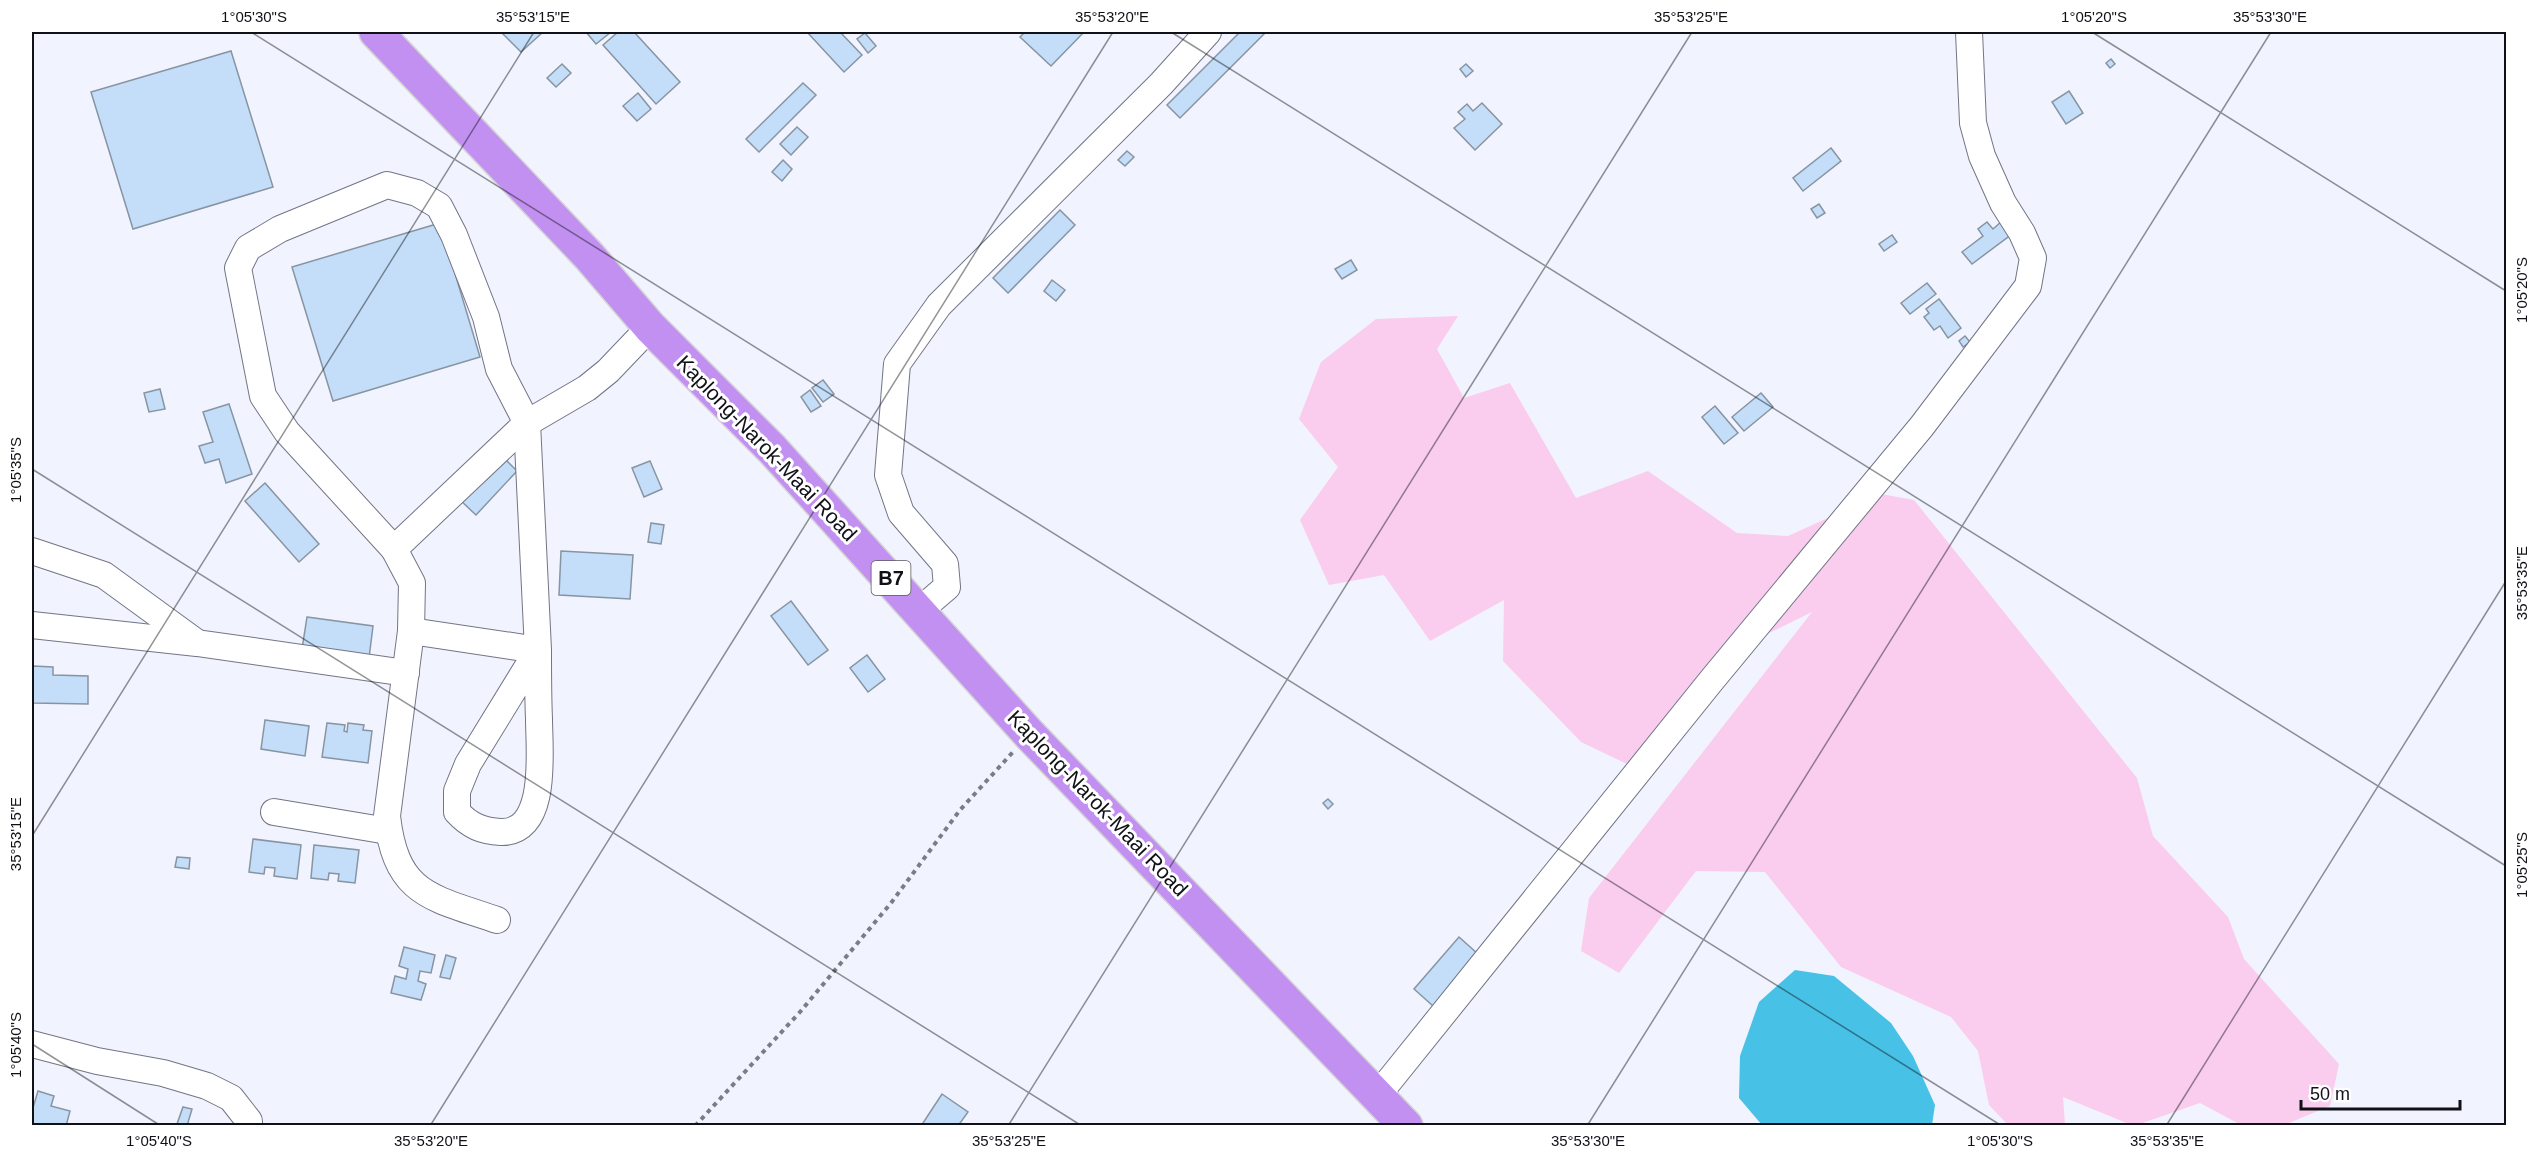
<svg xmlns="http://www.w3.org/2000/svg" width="2538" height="1157" viewBox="0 0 2538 1157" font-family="Arial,sans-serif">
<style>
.green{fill:#facdef}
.water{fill:#47c1e5}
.building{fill:#c4def9;stroke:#8794a2;stroke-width:1.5}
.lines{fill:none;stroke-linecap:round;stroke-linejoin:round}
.minor-casing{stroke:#727585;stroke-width:28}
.highway-casing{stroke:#d4d4d5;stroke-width:36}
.path{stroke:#7b7d85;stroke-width:4;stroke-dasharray:4.5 4.5;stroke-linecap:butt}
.minor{stroke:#fff;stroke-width:26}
.highway{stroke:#c190f0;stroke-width:33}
.ticks{fill:none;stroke:#101117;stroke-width:1.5;stroke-opacity:0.45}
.labels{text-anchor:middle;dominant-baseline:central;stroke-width:6;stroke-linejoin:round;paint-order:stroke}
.shield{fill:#fff;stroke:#58585d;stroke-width:1.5}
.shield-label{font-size:20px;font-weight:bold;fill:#101117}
.street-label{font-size:21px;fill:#101117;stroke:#fff}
.neatline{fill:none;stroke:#101117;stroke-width:2}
.ticks-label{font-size:15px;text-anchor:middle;fill:#101117}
</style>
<rect width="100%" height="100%" fill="#f1f3fe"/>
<polygon class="green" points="1458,316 1437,349 1464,398 1510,383 1576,498 1648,471 1737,533 1788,536 1881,494 1914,500 2137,778 2153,836 2228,917 2244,959 2339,1064 2330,1106 2284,1125 2243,1126 2200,1103 2134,1126 2063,1097 2065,1125 2008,1125 1989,1105 1978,1051 1951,1017 1841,967 1765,872 1696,871 1619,973 1581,951 1589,898 1812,612 1765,635 1652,776 1581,742 1503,661 1504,600 1430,641 1384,575 1329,585 1300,520 1338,467 1299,419 1321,362 1376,319"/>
<polygon class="water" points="1795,970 1834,976 1891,1023 1913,1056 1935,1105 1932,1125 1762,1125 1739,1098 1740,1056 1759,1002"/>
<g class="building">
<polygon points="501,32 543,32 521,52"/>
<polygon points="586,32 611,32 596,44"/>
<polygon points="618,32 634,32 680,82 656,104 603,45"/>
<polygon points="807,32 840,32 862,55 844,72"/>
<polygon points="1025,32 1084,32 1051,66 1020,37"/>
<polygon points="1240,32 1266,32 1180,118 1167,105"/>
<polygon points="865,33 876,46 868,53 857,39"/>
<polygon points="231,51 273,187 133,229 91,92"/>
<polygon points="2111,59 2115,64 2110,68 2106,63"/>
<polygon points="562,64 571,73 556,87 547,78"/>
<polygon points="1466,64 1473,71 1466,77 1460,69"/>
<polygon points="803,83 816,95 759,152 746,139"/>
<polygon points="2069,91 2083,113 2066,124 2052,102"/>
<polygon points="638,93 651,109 637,121 623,106"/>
<polygon points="1482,103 1502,124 1475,150 1454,128 1465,119 1458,112 1467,104 1473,111"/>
<polygon points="797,127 808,137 791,155 780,144"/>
<polygon points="1831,148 1841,161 1803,191 1793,178"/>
<polygon points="1127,151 1134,157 1125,166 1118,160"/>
<polygon points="783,160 792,169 782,181 772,172"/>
<polygon points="1819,204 1825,213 1817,218 1811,209"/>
<polygon points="1060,210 1075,225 1008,293 993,278"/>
<polygon points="2002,221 2012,234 1972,264 1962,252 1983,236 1978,229 1987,222 1993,229"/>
<polygon points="440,223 480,357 333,401 292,267"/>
<polygon points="1892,235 1897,242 1884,251 1879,244"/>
<polygon points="1351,260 1357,270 1342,279 1335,269"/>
<polygon points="1052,280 1065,290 1056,301 1044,291"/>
<polygon points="1927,283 1936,294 1910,314 1901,303"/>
<polygon points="1939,299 1961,328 1948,338 1940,326 1934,330 1924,317 1929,313 1926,309"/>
<polygon points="1965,336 1970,342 1963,347 1959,341"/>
<polygon points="823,380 834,394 823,402 812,388"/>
<polygon points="160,389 165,409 149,412 144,393"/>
<polygon points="810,390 821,406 811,412 801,397"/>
<polygon points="1761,393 1773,407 1744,431 1732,417"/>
<polygon points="229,404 252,474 226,483 219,459 205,463 199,446 213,442 203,412"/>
<polygon points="1715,406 1738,433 1724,444 1702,417"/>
<polygon points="501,455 517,471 476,515 459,499"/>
<polygon points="650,461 662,489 644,497 632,468"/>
<polygon points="265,483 319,544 299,562 245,501"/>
<polygon points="651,523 664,525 661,544 648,542"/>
<polygon points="561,551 633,555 630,599 559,595"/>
<polygon points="791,601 828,650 808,665 771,616"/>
<polygon points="307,617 373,626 369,658 302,649"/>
<polygon points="867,655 885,679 868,692 850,668"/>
<polygon points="33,666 53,667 53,675 88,676 88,704 33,703"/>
<polygon points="265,720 309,726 305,756 261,749"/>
<polygon points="327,723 345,725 344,731 347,732 348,723 364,725 363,730 372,731 368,763 322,757"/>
<polygon points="1328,799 1333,804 1328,809 1323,803"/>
<polygon points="253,839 301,845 297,879 274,876 275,868 265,867 264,874 249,872"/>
<polygon points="314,845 359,850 355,883 338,881 339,874 329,873 328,880 311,878"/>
<polygon points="177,857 190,858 189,869 175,867"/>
<polygon points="1459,937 1478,954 1433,1006 1414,989"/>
<polygon points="404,947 435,955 431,973 420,971 418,981 426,984 421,1000 391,993 395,976 406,979 408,969 399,966"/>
<polygon points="446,955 456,958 450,979 440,977"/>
<polygon points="38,1091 54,1096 51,1106 70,1111 66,1126 32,1126 32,1111"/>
<polygon points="942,1094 968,1112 958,1126 921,1126"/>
<polygon points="183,1107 192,1109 187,1126 177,1124"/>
</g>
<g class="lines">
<defs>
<g id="minor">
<path d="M394 549 287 432 263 396 238 268 248 248 280 229 387 185 417 193 439 206 454 235 486 317 499 369 527 423 538 650 468 764 457 791V812C470 826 482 831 501 832 549 833 539 749 539 719 538 696 538 673 538 650L411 631"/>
<polyline points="32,551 104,575 196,642"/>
<polyline points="920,610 947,587 945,564 901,513 888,475 897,364 939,305 1161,84 1208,32"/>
<polyline points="32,625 197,643 406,673"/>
<polyline points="274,812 388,831"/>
<path d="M497 920C430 897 396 895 387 816L411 631 412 583 394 549 527 423 587 388 608 371 650 327"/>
<polyline points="32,1044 97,1061 163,1073 207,1086 231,1098 249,1121 249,1126"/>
<polyline points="1377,1096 1711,681 1922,426 2028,286 2033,258 2022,233 2003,203 1982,156 1973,123 1969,32"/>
</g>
<polyline id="highway" points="376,32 589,256 650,327 772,449 1029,734 1406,1126"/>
</defs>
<use href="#minor" class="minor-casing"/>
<use href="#highway" class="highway-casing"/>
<polyline class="path" points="695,1126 800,1012 891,903 960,810 1013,752"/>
<use href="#minor" class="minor"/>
<use href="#highway" class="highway"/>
</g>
<path class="ticks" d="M251 32 2002 1126M1171 32 2506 866M2092 32 2506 291M32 469 1082 1126M32 836 534 32M32 1044 161 1126M430 1126 1113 32M1008 1126 1692 32M1587 1126 2271 32M2166 1126 2506 581"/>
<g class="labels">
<rect class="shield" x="871.5" y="561" width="39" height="34" rx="4.5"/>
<g class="shield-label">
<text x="891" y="578">B7</text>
</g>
<g class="street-label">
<text transform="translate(767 448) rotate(46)">Kaplong-Narok-Maai Road</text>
<text transform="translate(1098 803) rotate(46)">Kaplong-Narok-Maai Road</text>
</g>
</g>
<rect width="2538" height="1157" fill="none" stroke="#ffffff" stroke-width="66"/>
<path d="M2301 1100v9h159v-9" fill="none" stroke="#101117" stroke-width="3"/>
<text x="2310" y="1100" font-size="18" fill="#101117" stroke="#ffffff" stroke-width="4.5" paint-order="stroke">50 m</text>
<rect x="33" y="33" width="2472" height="1091" class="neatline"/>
<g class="ticks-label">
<text x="254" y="22">1°05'30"S</text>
<text x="533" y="22">35°53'15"E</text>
<text x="1112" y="22">35°53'20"E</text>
<text x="1691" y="22">35°53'25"E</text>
<text x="2094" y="22">1°05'20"S</text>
<text x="2270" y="22">35°53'30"E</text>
<text transform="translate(2522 290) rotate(-90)" y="5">1°05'20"S</text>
<text transform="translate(16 470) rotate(-90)" y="5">1°05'35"S</text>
<text transform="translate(2522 583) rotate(-90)" y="5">35°53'35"E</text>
<text transform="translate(16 834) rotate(-90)" y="5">35°53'15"E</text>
<text transform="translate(2522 865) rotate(-90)" y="5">1°05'25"S</text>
<text transform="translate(16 1045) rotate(-90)" y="5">1°05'40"S</text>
<text x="159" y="1146">1°05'40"S</text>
<text x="431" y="1146">35°53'20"E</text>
<text x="1009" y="1146">35°53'25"E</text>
<text x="1588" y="1146">35°53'30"E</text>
<text x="2000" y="1146">1°05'30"S</text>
<text x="2167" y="1146">35°53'35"E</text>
</g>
</svg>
